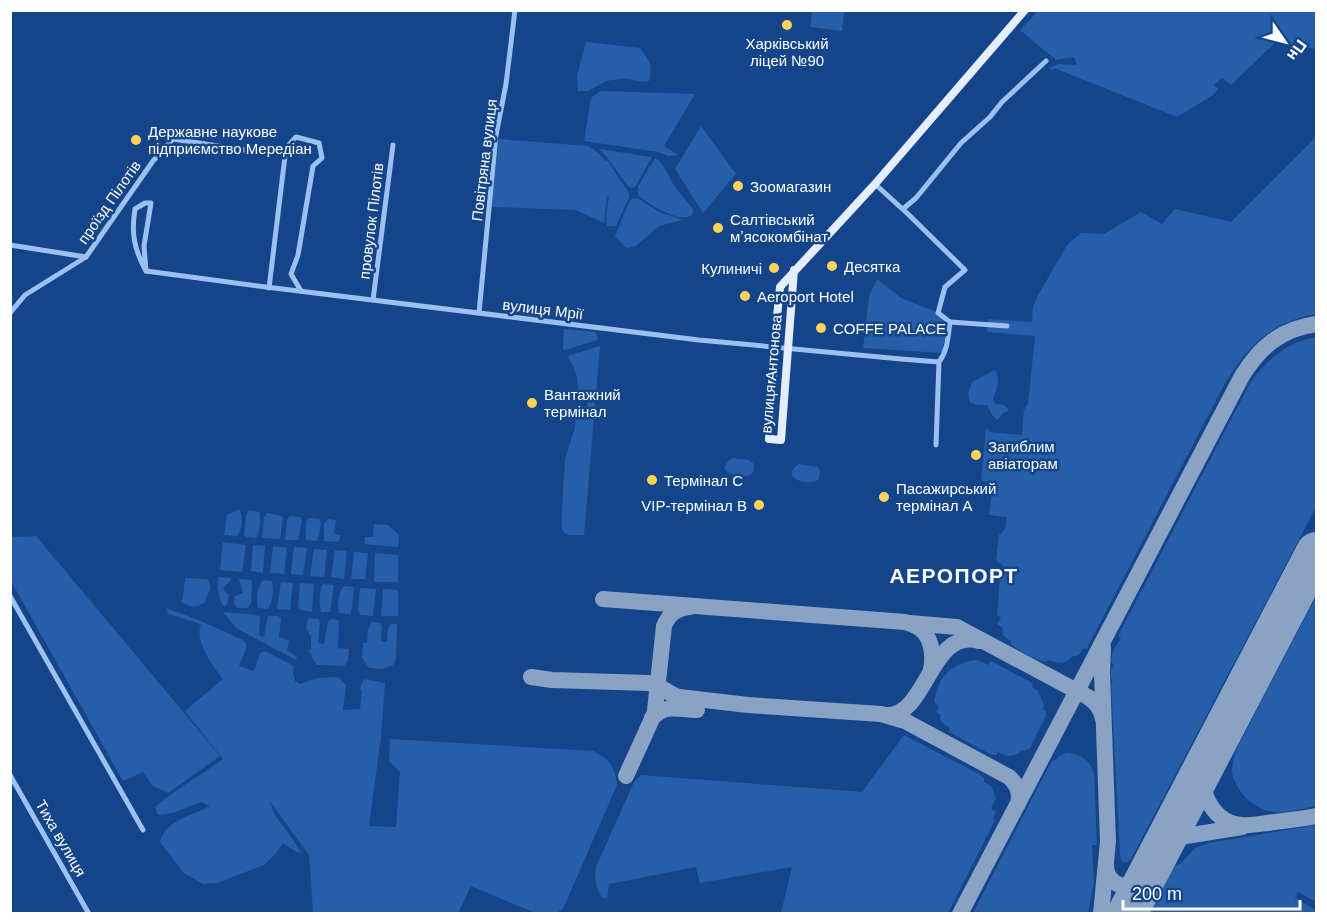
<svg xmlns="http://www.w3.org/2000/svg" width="1327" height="924" viewBox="0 0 1327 924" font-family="Arial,sans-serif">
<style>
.green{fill:#265ea9}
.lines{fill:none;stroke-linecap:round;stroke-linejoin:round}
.taxiway{stroke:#8aa2c4;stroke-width:16}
.runway{stroke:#8aa2c4;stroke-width:40}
.street{stroke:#9cc0f0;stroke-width:5}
.primary{stroke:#e4eeff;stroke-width:8}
.poi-dot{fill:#ffd35a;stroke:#14458a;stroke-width:2}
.labels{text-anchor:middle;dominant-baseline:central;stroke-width:5;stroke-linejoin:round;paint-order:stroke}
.poi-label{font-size:15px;fill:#fff;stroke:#14458a;text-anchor:start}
.street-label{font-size:15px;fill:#fff;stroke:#14458a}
.district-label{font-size:21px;font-weight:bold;letter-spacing:1.5px;fill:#fff;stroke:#14458a}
</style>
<rect width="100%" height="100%" fill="#14458a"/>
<g class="green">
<polygon points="812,11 844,11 842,31 810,27"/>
<polygon points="1038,11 1316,11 1316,49 1275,43 1231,85 1222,78 1214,85 1218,89 1213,95 1177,117 1054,68 1052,70 1049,68 1058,64 1077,65 1074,57 1056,60 1020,30"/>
<path d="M586 42 640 48C650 62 653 65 649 81L642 82 626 78 606 81 588 91H578L577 76Z"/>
<polygon points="600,91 695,94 664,146 678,155 668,156 658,152 584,141 591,98"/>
<polygon points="701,126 736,174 703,213 675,169"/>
<path d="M1316 137V314C1270 322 1245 348 1223 387L1086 650 1083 648 1079 655 1071 657C1065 665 1056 663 1048 660L1046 662C1033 659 1021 652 1011 644V641C1005 638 1001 635 1003 628L997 624 1001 617 997 615 1000 577 1005 568 996 560 999 535 1005 529 1007 517 989 515 993 484 981 481 986 429 988 428 989 432 1022 435 1024 410 1028 404 1035 336 987 332 988 319 1032 322 1033 307 1037 297 1067 245 1081 233 1104 234 1141 212 1162 224 1175 209 1231 222Z"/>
<path d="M499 139 588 146C595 150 602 155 606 162L607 160 629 193V198L616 226H607L606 217 609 197 607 196 604 223 576 210 491 207Z"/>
<polygon points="599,149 652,157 635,187 631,188 628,186 605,155"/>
<path d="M655 158C664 163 667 173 672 182 679 193 687 201 694 211 687 229 648 204 638 195V187Z"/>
<polygon points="635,198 639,199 659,212 683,220 659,226 637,245 633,247 626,248 615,236 629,202 632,199"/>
<polygon points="877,279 901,298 936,312 936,316 948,323 942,353 863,348 869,296"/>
<polygon points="564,329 595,332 598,337 597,340 565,350 563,349"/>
<path d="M1316 337V507L1131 859 1127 862 1124 863 1121 860 1120 855 1111 684 1113 680 1111 678V670L1114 665 1111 662 1113 651 1121 638 1118 636 1249 385C1266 360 1287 342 1316 337Z"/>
<path d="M600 346 584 535H569L565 533 562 529V507L565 459 575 427 576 416 582 408H587L588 393 578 392C579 378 575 368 567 356Z"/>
<path d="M995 370C1001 384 997 387 993 400L996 404 1004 405 1009 410 1003 413 997 420 992 415 987 405H977L970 403 968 394 972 382Z"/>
<path d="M732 458 749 460 754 464V470L751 475C739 479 712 472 732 458Z"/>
<path d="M799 464 818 467 820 472 819 479C808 488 778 477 799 464Z"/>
<path d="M237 510H240C243 517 242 530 237 536L224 535 227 515Z"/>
<path d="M249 510 259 512C261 519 260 531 256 538L247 537 244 535 246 516Z"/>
<polygon points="267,513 279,515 283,518 280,539 262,538 264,517"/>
<polygon points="290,516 300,517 302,521 298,540 285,540 287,520"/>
<path d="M309 518 320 519C322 526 319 535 317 541L306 540V522Z"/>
<polygon points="328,519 336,520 334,534 340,535 339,542 324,541 324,524"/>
<polygon points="374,524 388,525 399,535 398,547 364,544 365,537 373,537"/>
<polygon points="36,536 220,756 168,793 153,786 143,772 123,781 11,581 11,537"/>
<polygon points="223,542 246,545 242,572 220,570"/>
<polygon points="253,545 265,546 263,573 251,571"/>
<polygon points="273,546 287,548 284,574 270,573"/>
<polygon points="294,547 307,548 303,575 291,574"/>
<polygon points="314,549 327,550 324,577 310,576"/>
<polygon points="335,550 347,551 344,579 331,577"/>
<polygon points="354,552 368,553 365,579 351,579"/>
<polygon points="375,553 398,555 398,582 374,582"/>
<path d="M218 577 231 578 230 581 223 588 225 592 229 595 226 606H223C218 595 217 588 218 577Z"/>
<path d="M185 578 207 579C215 590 206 593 205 602 196 609 191 607 181 602L183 597Z"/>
<polygon points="239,579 251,580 252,583 251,603 248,608 237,608 234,604 235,596 243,593"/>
<path d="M263 580 272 581C274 589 273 602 268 609L258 608C256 599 257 587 263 580Z"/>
<polygon points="281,582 293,583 290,610 277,609"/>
<polygon points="300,583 314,584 312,612 300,610 298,607"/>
<path d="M323 584 334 585 330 612H321C319 604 319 592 323 584Z"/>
<path d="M344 586 354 587 351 614 340 613C336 605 338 593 344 586Z"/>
<polygon points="360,588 376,589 373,616 360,615 358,610"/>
<polygon points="383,589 398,590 398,616 381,616"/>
<path d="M1316 597V806C1303 808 1288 813 1274 812 1255 811 1234 790 1232 771 1232 763 1235 755 1237 748Z"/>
<path d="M166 608 201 621 245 641 247 646 239 666 254 671 260 653 265 651 294 666 293 674 295 681 300 684 317 678 338 677 346 685 343 710 360 709 362 692 360 688 364 679 385 683 381 737 369 826 396 827 400 772 389 761 390 739 593 751C609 759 615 766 617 785L563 909 556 913H535L471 886 458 913H313L309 855 269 800 275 815 302 853 295 851 283 843 276 853 264 865 217 883 203 884 184 873 160 842C165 820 192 816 210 806L201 802 173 813 158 815 155 807C176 789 200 776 223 759L185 711 223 679C213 667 194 640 201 624L168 614Z"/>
<polygon points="223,612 256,615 260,617 259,635 264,637 268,616 278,616 281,619 279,637 289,640 287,650 297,657 296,660 236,628"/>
<path d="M310 618 319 619 320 623 318 643 324 644 328 622 331 619 338 620 339 624 338 648 349 649 348 661 344 666 317 665C312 659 312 655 308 650H311V636L306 629 307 621Z"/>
<polygon points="372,622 380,623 382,627 381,641 387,642 388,629 391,624 397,624 396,658 393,665 382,669 369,668 362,658 363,643 367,643 368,630"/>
<path d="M973 660H978L988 665 991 661 1029 681 1033 684 1032 687 1038 691 1044 705 1043 709 1046 711V716L1030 748 1025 751 1022 750C1015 758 1006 757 998 752L996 755H992L951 733 949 731 950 728 942 723 940 718 941 715 936 712 939 706 934 702C939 677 948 666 973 660Z"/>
<path d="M904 735 979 774 984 778V782L991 786 996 798 991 808 996 812 993 818 995 820 948 913H781L792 867 700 883 696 867 609 884 607 899 601 897C596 886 594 879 596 867L634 782 641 775 862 792Z"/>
<path d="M1067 753C1080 753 1090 761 1094 773L1097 845H1092L1094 882 1088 913H973L1050 764 1054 760H1056L1059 756Z"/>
<polygon points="1316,825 1316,902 1298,892 1295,898 1316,910 1316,913 1150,913 1175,866 1180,864 1195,848 1209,843"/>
</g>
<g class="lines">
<g class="taxiway">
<path d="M603 599 905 622C912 624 918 626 923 631 933 641 934 661 930 673"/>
<path d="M910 623 957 627 1088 697C1096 703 1101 708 1103 719"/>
<path d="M531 677 552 680 649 683C661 685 668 694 679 697L748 705 881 714 905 721 1009 777C1017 784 1021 793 1018 804"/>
<path d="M655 710 664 626C669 614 677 608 690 607"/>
<path d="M888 715C927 715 931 627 979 641"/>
<path d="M652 718C667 703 678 710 697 710"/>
<path d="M1201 771C1202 796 1214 823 1242 825 1253 826 1264 823 1275 822 1289 820 1303 819 1316 816"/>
<polyline points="626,776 656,710"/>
<polyline points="1158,854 1172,841 1186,836 1242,827"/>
<path d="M1106 866C1107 887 1131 892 1145 878"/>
<path d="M960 914 1242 376C1260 347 1281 329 1316 324"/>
<polyline points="1101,914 1108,841 1102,673 1103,648"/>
</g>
<polyline class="runway" points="1127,914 1316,552"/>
<g class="street">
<path d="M875 184 909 215 965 270 945 287 938 313 950 322C948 336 948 350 939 362L936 445"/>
<path d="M145 203H151L144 246 146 271C134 249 131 233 135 209Z"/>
<polyline points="903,209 916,198 961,143 990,117 1002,102 1046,61"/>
<polyline points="10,245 86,257"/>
<polyline points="146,271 266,287 699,340 901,359 939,362"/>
<polyline points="269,288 286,148 296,137 319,143 322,158 313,166 298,255 291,274 301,291"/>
<polyline points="373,300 393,145"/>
<polyline points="10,313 25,295 86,257 153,161 173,139 257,152 286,148"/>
<polyline points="479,313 496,135 506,84 515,10"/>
<polyline points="950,322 1007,326"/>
<polyline points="10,596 143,830"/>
<polyline points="10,775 89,914"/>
</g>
<polyline class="primary" points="794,270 781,440 769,439 774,347 780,287 875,184 1025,10"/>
</g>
<g class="poi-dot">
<circle cx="787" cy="25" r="6"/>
<circle cx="136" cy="140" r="6"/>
<circle cx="738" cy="186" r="6"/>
<circle cx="718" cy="228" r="6"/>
<circle cx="832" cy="266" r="6"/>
<circle cx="774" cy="268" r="6"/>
<circle cx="745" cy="296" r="6"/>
<circle cx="821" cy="328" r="6"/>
<circle cx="532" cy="403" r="6"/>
<circle cx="976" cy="455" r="6"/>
<circle cx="652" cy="480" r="6"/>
<circle cx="884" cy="497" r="6"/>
<circle cx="759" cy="505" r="6"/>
</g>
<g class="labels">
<g class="poi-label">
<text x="787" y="43" text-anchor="middle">Харківський<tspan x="787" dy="17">ліцей №90</tspan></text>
<text x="148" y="131">Державне наукове<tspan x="148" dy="17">підприємство Мередіан</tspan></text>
<text x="750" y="186">Зоомагазин</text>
<text x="730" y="219">Салтівський<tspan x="730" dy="17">мʼясокомбінат</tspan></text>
<text x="844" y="266">Десятка</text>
<text x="762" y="268" text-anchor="end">Кулиничі</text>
<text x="757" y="296">Aeroport Hotel</text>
<text x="833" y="328">COFFE PALACE</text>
<text x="544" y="394">Вантажний<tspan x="544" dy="17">термінал</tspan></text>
<text x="988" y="446">Загиблим<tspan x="988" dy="17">авіаторам</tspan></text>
<text x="664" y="480">Термінал C</text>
<text x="896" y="488">Пасажирський<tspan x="896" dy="17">термінал A</tspan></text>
<text x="747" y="505" text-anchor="end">VIP-термінал B</text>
</g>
<g class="street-label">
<text transform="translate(484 160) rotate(-83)">Повітряна вулиця</text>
<text transform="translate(109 202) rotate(-55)">проїзд Пілотів</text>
<text transform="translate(371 221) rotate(-83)">провулок Пілотів</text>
<text transform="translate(543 309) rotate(7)">вулиця Мрії</text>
<text transform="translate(771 374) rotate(-85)">вулиця Антонова</text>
<text transform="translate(61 838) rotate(60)">Тиха вулиця</text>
</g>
<g class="district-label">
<text x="954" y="575">АЕРОПОРТ</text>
</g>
</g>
<rect width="1327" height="924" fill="none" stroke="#ffffff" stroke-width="24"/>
<g transform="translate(1285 42) rotate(125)" stroke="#14458a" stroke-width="4.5" paint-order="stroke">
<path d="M0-4.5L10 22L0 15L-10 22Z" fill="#ffffff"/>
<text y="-9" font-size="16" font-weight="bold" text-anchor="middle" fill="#ffffff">Пн</text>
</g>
<path d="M1123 900v9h177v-9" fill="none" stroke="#ffffff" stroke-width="3"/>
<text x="1132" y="900" font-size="18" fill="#ffffff" stroke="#14458a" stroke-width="4.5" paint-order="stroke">200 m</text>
</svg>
